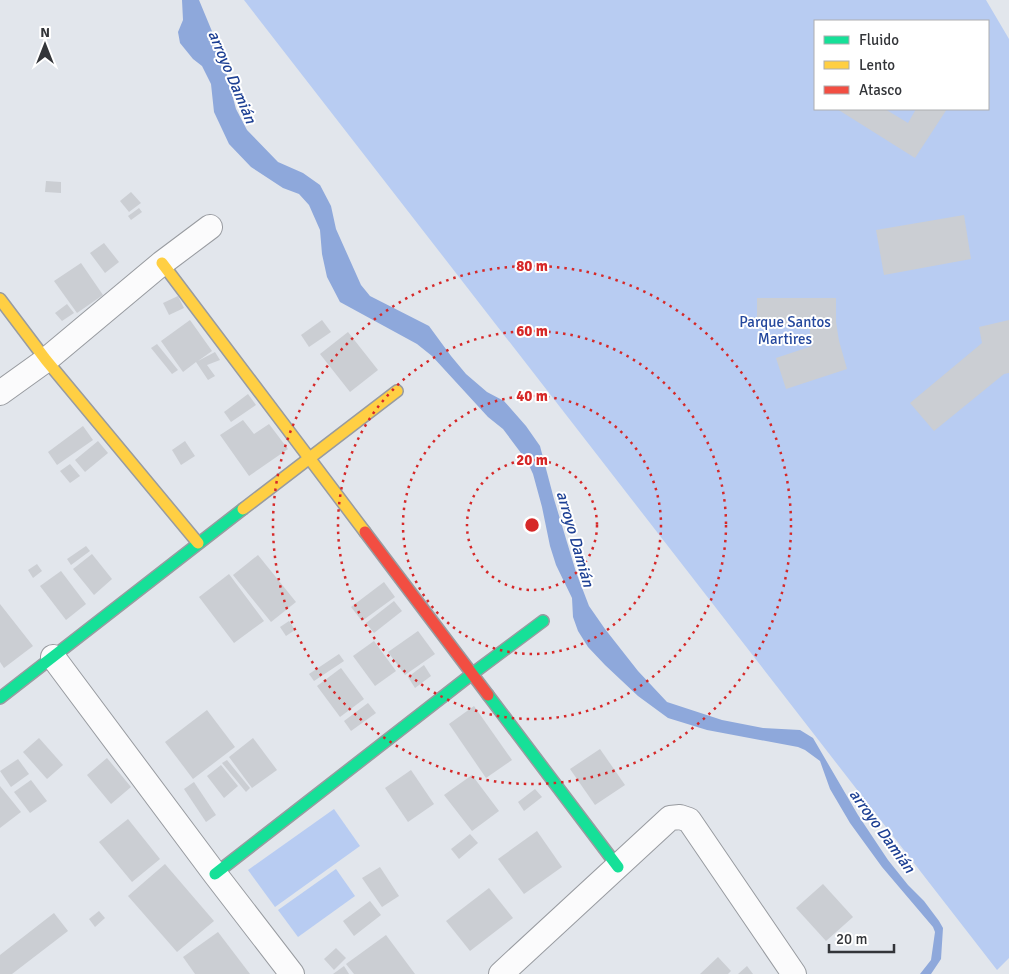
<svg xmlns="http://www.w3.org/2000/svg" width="1009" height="974" viewBox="0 0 1009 974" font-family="Signika,sans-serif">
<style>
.green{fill:#b8ccf2;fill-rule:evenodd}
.water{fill:#8ea8db}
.building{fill:#cbced3}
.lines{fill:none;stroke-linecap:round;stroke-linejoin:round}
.street-casing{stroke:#989ba0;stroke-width:26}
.fast-casing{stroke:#989ba0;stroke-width:14}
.slow-casing{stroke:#989ba0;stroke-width:14}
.jam-casing{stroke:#989ba0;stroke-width:14}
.street{stroke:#fbfbfc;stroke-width:24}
.fast{stroke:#16e098;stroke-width:11}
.slow{stroke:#ffcf43;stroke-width:11}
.jam{stroke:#f24e42;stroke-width:11}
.ring{fill:none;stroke:#d62828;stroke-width:2.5;stroke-dasharray:2.5 5}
.labels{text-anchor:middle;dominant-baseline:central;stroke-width:4;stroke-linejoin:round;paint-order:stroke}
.park-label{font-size:15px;fill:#24489d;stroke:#fff}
.water-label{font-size:16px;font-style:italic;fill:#1c3f93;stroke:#fff}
.centre{fill:#d62828;stroke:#fff;stroke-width:2.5}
.ring-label{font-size:15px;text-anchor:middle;font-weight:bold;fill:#d62828;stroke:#fff;stroke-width:4;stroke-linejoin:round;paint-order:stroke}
</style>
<rect width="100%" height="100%" fill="#e2e6ec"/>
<g class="green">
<path d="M244 0H986L1009 39V958L997 970ZM815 21H988V109H815Z"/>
<polygon points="334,809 360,846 275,907 248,870"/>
<polygon points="336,869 355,896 298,937 278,910"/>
</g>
<polygon class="water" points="182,0 199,0 221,53 236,109 247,130 278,162 303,173 320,185 331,206 336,229 361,285 370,296 429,326 451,356 466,374 487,392 504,401 526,426 540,446 554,499 576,572 589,606 605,629 638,671 667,702 722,720 763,728 800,730 813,738 858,815 888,860 908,885 924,901 939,921 943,928 941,959 931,974 920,974 931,960 935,932 933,927 882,867 850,823 830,789 820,761 805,750 798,747 707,730 668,718 638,696 605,665 588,647 578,631 573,617 572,598 556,565 550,546 542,507 533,474 527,461 503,429 488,417 432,356 417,344 340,302 327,277 322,254 320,230 309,205 299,194 283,188 251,167 229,144 214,112 211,84 202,66 193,59 180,43 178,32 183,20"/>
<g class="building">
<polygon points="837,109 885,109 908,123 916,109 947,109 915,158"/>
<polygon points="46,181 61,182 61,193 45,192"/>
<polygon points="131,192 141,203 129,212 120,201"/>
<polygon points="139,208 142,212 131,220 128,216"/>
<polygon points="964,215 971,259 884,275 876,230"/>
<polygon points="104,243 119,262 105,273 90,253"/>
<polygon points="81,263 103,295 77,313 54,281"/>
<polygon points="178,296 184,308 169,315 163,303"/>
<polygon points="757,298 836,298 836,322 839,341 847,369 786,389 776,358 812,346 809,325 757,325"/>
<polygon points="67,304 74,313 62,321 55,313"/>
<polygon points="190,320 212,351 198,361 215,352 220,360 207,365 215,376 208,380 196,362 183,372 161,341"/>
<polygon points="322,320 331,332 309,347 301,335"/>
<polygon points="1009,320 1009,373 1004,374 934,431 910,403 982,343 979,327"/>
<polygon points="348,332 378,370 350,392 320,354"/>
<polygon points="157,344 178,370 172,374 151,348"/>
<polygon points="248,394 256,405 231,422 224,412"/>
<polygon points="243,420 254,434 269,424 288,449 249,476 220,435"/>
<polygon points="83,426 93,440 57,465 48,452"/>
<polygon points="98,441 108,453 85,472 75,460"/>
<polygon points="185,441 195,456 181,465 172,450"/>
<polygon points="70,464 80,476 70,483 60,471"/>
<polygon points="86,546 90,551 71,565 67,559"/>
<polygon points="92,554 112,579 94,595 73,569"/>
<polygon points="258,555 296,602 271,622 233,575"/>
<polygon points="37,564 42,571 33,578 28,570"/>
<polygon points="61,571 86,604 66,620 40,586"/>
<polygon points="229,574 264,621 234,643 199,597"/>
<polygon points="384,582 395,597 362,621 351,607"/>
<polygon points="394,601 402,611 374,633 366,623"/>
<polygon points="0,604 33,646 4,668 0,662"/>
<polygon points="289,621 295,630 286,636 280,627"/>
<polygon points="418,631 435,654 405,675 388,652"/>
<polygon points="374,641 396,671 375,686 353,656"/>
<polygon points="339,654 344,661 314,681 309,674"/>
<polygon points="424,665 431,676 415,688 408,677"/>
<polygon points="341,668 364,699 340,717 317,686"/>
<polygon points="368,703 376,713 351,731 344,721"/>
<polygon points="474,706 512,760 486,778 449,724"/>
<polygon points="207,710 235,747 193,779 165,742"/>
<polygon points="39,738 63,765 47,779 23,752"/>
<polygon points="253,738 277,770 252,788 229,757"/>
<polygon points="600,749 625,785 595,805 570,769"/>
<polygon points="107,758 131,787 111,804 87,775"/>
<polygon points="18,759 29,774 11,787 0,771"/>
<polygon points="227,760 250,788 246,792 222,763"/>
<polygon points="221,765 238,786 224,798 207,776"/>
<polygon points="411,770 434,804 408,822 385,788"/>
<polygon points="472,775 499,811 472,831 444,795"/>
<polygon points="31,780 47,801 30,813 14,792"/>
<polygon points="194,782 216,815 206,822 184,789"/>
<polygon points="0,786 21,812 0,828"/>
<polygon points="535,789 542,797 524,811 518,802"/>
<polygon points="128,819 160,859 132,882 99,842"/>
<polygon points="537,831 562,867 524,894 498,859"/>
<polygon points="470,834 478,843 459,859 451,849"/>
<polygon points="165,864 214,921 177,952 128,896"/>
<polygon points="380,867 399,896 382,907 362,878"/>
<polygon points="823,884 853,917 826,941 796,908"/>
<polygon points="489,888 513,918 470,951 446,921"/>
<polygon points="370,901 381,915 354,936 343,921"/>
<polygon points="99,911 105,918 95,927 89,919"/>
<polygon points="54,913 68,931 12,974 0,974 0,955"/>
<polygon points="218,932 250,974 195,974 183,957"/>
<polygon points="386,935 415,974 354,974 346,964"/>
<polygon points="336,948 346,958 334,970 324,959"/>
<polygon points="718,957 731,971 728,974 700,974"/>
<polygon points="344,966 349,974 333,974"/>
<polygon points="747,966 753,974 738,974"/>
</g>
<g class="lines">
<defs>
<g id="street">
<polyline points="0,393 46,360 162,263 210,227"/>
<polyline points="53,657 215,874 292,974"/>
<polyline points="501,974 670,818 680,817 689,820 794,974"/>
</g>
<g id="fast">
<polyline points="488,695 618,867"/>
<polyline points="0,698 243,509"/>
<polyline points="215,874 472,674 543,621"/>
</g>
<g id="slow">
<polyline points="162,263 365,532"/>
<polyline points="0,299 46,360 198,543"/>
<polyline points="243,509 397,391"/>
</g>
<polyline id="jam" points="365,532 488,695"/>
</defs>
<use href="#street" class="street-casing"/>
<use href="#fast" class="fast-casing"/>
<use href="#slow" class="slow-casing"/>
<use href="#jam" class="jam-casing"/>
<use href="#street" class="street"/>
<use href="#fast" class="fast"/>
<use href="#slow" class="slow"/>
<use href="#jam" class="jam"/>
</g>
<g class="ring">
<circle cx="532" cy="525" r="65"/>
<circle cx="532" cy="525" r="129"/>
<circle cx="532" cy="525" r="194"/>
<circle cx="532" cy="525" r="259"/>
</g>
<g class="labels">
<g class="park-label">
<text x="785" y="322">Parque Santos<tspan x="785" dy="17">Martires</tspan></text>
</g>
<g class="water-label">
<text transform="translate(232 77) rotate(67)">arroyo Damián</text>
<text transform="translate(575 539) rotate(74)">arroyo Damián</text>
<text transform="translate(882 831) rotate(54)">arroyo Damián</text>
</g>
</g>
<circle cx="532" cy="525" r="8" class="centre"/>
<g class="ring-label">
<text x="532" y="271">80 m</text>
<text x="532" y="336">60 m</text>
<text x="532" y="401">40 m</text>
<text x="532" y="465">20 m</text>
</g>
<rect x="814" y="20" width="175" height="90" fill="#ffffff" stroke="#adaeb0"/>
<rect x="824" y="36" width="25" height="8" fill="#16e098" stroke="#adaeb0"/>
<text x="859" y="45" font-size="15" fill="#333539">Fluido</text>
<rect x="824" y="61" width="25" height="8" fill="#ffcf43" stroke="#adaeb0"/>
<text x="859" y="70" font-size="15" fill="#333539">Lento</text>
<rect x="824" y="86" width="25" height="8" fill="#f24e42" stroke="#adaeb0"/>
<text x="859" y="95" font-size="15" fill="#333539">Atasco</text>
<g transform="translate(45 45)" stroke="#ffffff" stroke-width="4" paint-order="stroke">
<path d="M0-4L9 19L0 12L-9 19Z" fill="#333539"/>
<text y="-8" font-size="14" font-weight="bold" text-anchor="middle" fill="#333539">N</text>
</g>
<path d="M829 944v8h65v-8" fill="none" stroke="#333539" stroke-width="2.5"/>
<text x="836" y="944" font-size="15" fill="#333539" stroke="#ffffff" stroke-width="4" paint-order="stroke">20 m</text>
</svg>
